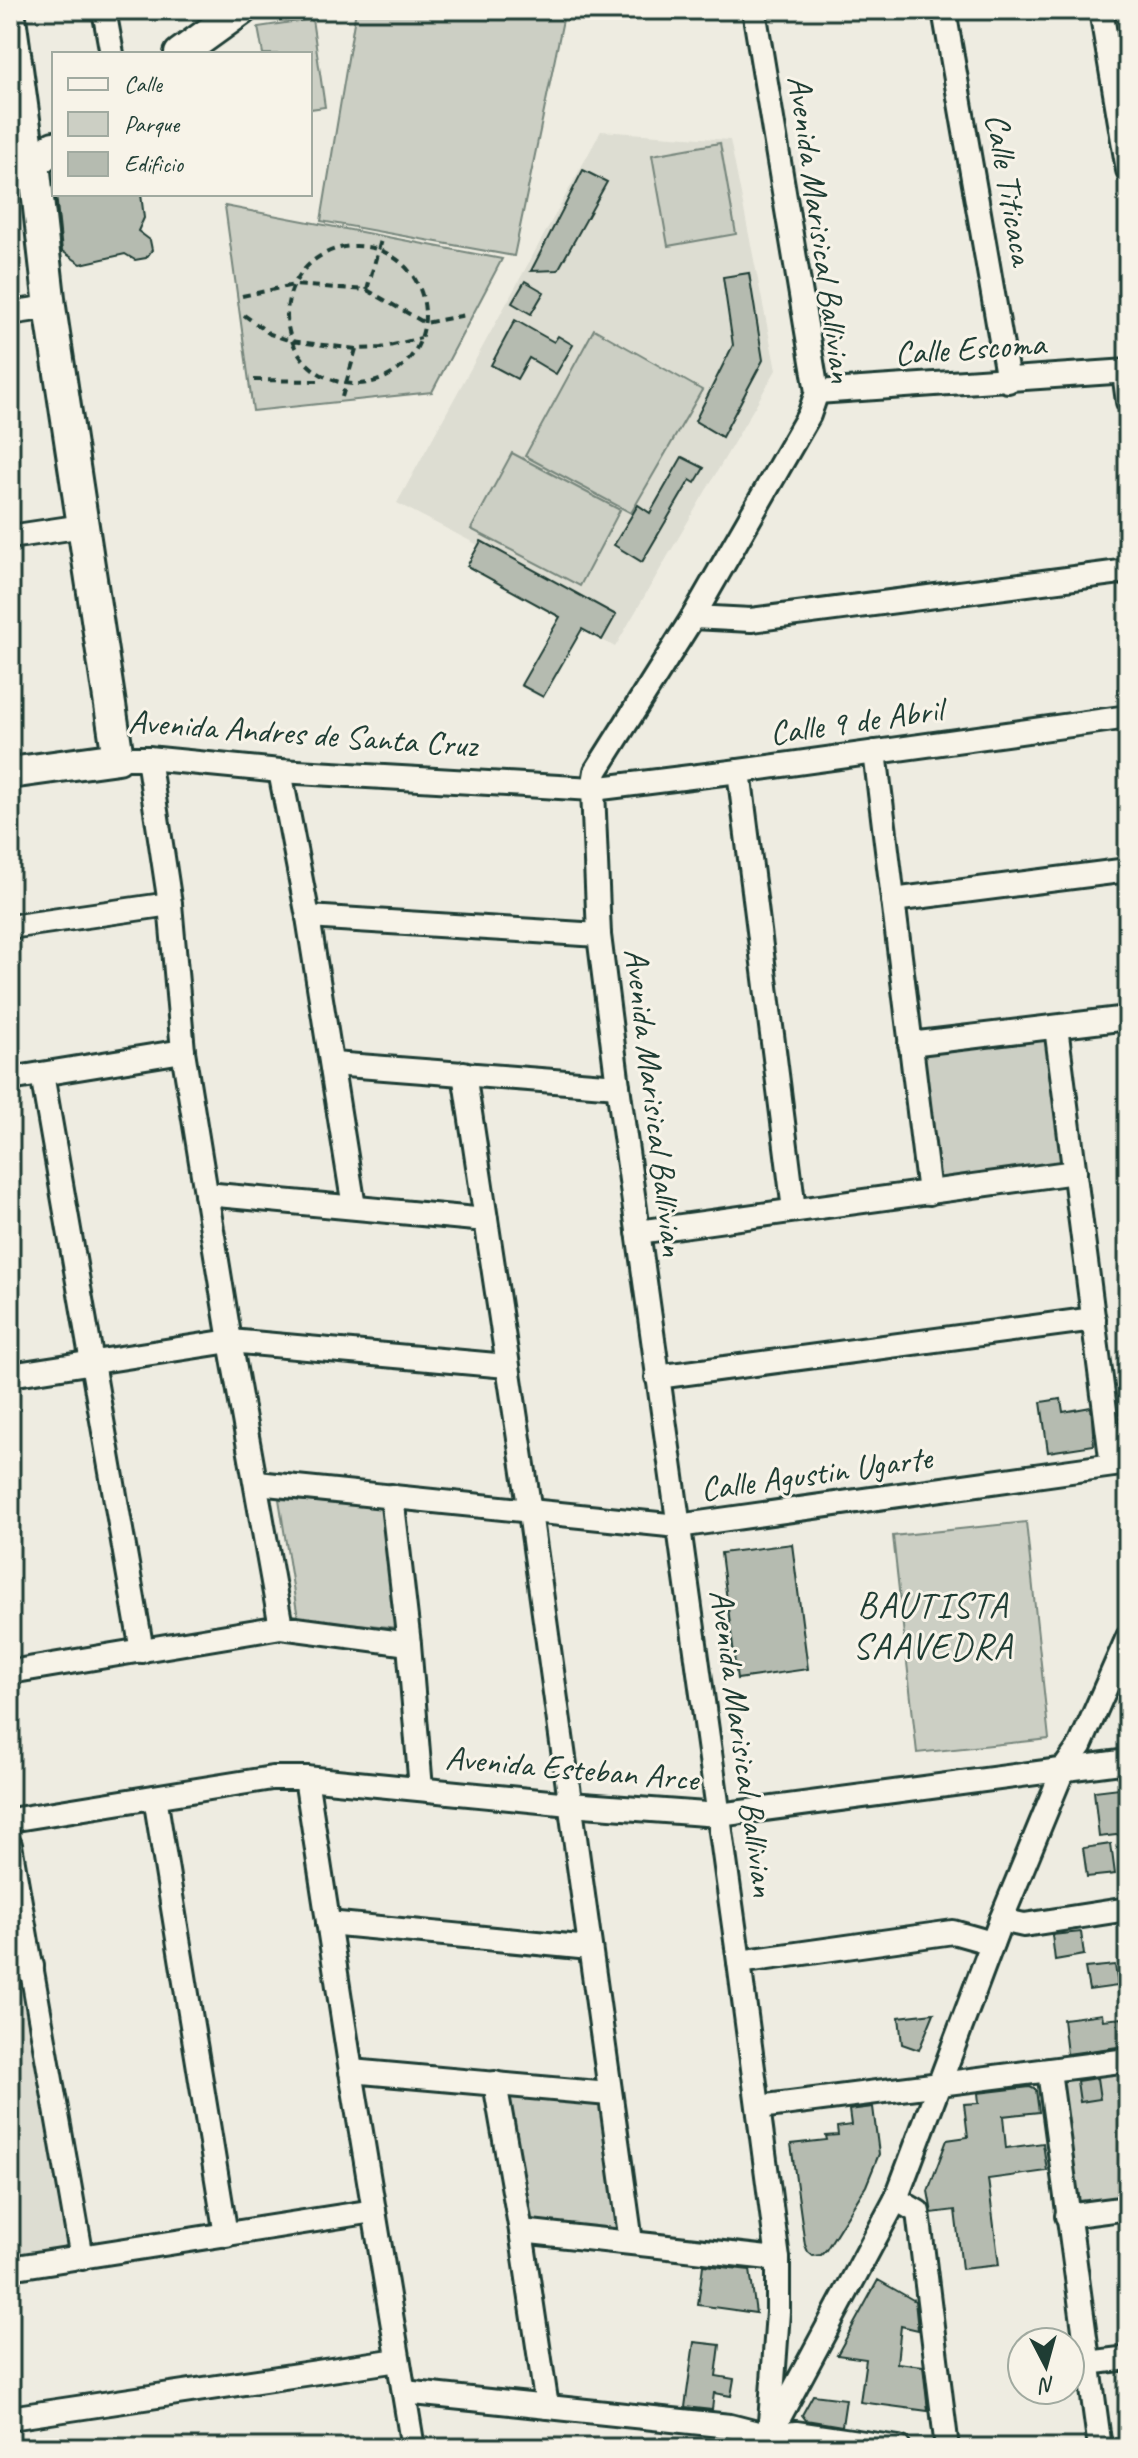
<svg xmlns="http://www.w3.org/2000/svg" width="1138" height="2458" viewBox="0 0 1138 2458" font-family="Caveat,sans-serif">
<style>
.built{fill:#ddddd2}
.green{fill:#cccfc4;stroke:#76867c;stroke-width:2}
.building{fill:#b5bbb0;stroke:#1f3d34;stroke-width:2}
.lines{fill:none;stroke-linecap:round;stroke-linejoin:round}
.street-casing{stroke:#1f3d34;stroke-width:28}
.secondary-casing{stroke:#1f3d34;stroke-width:36}
.path{stroke:#1f3d34;stroke-width:4;stroke-dasharray:8 6;stroke-linecap:butt}
.street{stroke:#f7f3e8;stroke-width:22}
.secondary{stroke:#f7f3e8;stroke-width:30}
.labels{text-anchor:middle;dominant-baseline:central;stroke-width:6;stroke-linejoin:round;paint-order:stroke}
.street-label{font-size:34px;fill:#1f3d34;stroke:#f7f3e8}
.neighbourhood-label{font-size:36px;letter-spacing:2px;fill:#1f3d34;stroke:#f7f3e8}
</style>
<rect width="100%" height="100%" fill="#eeece1"/>
<filter id="ink" filterUnits="userSpaceOnUse"><feTurbulence type="fractalNoise" baseFrequency=".0125" numOctaves="2"/><feDisplacementMap in="SourceGraphic" scale="16" xChannelSelector="R" yChannelSelector="G"/><feConvolveMatrix kernelMatrix="1 2 1 2 8 2 1 2 1" color-interpolation-filters="sRGB"/></filter>
<g filter="url(#ink)">
<g class="built">
<polygon points="601,131 730,140 776,370 615,647 467,566 478,545 397,503"/>
<polygon points="12,1981 25,1987 69,2240 64,2247 10,2255 10,1982"/>
</g>
<g class="green">
<polygon points="356,10 565,10 514,256 321,221"/>
<polygon points="312,19 325,107 310,109 310,54 263,54 258,27"/>
<polygon points="720,143 736,234 668,246 652,155"/>
<polygon points="225,206 502,259 432,392 253,411"/>
<polygon points="594,329 702,390 631,513 525,456"/>
<polygon points="512,453 620,510 580,586 471,529"/>
<polygon points="1049,1038 1066,1158 1061,1166 942,1184 935,1178 920,1060 930,1051"/>
<polygon points="279,1499 385,1507 399,1628 298,1618"/>
<polygon points="1026,1522 1049,1739 917,1753 893,1536"/>
<polygon points="1128,2066 1128,2197 1079,2201 1076,2195 1062,2084 1064,2077"/>
<polygon points="515,2093 601,2104 620,2228 617,2233 529,2222 508,2103 510,2097"/>
</g>
<g class="building">
<polygon points="583,170 607,182 558,270 531,271"/>
<polygon points="56,194 141,194 144,218 138,231 150,240 152,250 146,258 135,260 125,254 81,264 62,251"/>
<polygon points="749,273 763,360 722,437 695,421 733,345 723,277"/>
<polygon points="525,281 544,292 531,314 512,303"/>
<polygon points="515,320 554,342 558,336 573,345 556,374 529,358 517,379 491,365"/>
<polygon points="682,457 704,468 695,483 690,480 642,562 614,545 638,505 650,513"/>
<polygon points="481,541 616,615 602,640 582,629 543,697 521,685 560,617 467,566"/>
<polygon points="1061,1399 1063,1412 1091,1407 1094,1445 1048,1452 1041,1402"/>
<polygon points="792,1544 808,1669 737,1679 721,1553"/>
<polygon points="1119,1788 1125,1834 1099,1837 1094,1791"/>
<polygon points="1111,1844 1115,1874 1087,1877 1083,1848"/>
<polygon points="1081,1932 1084,1955 1055,1960 1052,1935"/>
<polygon points="1115,1965 1118,1986 1089,1990 1085,1968"/>
<polygon points="934,2013 919,2050 902,2044 899,2017"/>
<polygon points="1102,2014 1103,2020 1122,2018 1125,2046 1067,2054 1063,2019"/>
<polygon points="1097,2078 1100,2099 1080,2102 1077,2081"/>
<polygon points="1030,2087 1036,2090 1039,2112 1003,2116 1006,2148 1043,2143 1047,2171 988,2179 999,2265 962,2269 955,2210 932,2213 928,2191 947,2140 968,2137 964,2104 979,2103 978,2093"/>
<polygon points="873,2107 879,2154 866,2186 826,2250 821,2255 813,2256 808,2252 805,2245 791,2144 827,2140 826,2136 838,2135 837,2127 851,2125 849,2110"/>
<polygon points="703,2265 750,2270 756,2313 698,2305"/>
<polygon points="878,2280 915,2301 918,2330 901,2326 897,2363 923,2366 928,2411 860,2402 866,2359 837,2355"/>
<polygon points="694,2342 720,2345 716,2376 734,2379 731,2396 714,2393 712,2410 685,2407"/>
<polygon points="813,2395 846,2399 842,2426 806,2420 802,2415"/>
</g>
<g class="lines">
<defs>
<g id="street">
<polyline points="104,10 112,54"/>
<polyline points="754,10 817,392 809,415 693,617 596,771 593,789 599,935 618,1086 739,1962 778,2259 778,2312 769,2436"/>
<polyline points="944,10 1008,381"/>
<polyline points="1101,10 1128,170"/>
<polyline points="10,166 34,163 13,10"/>
<polyline points="10,313 50,307"/>
<polyline points="1124,372 1128,402"/>
<polyline points="817,392 1128,371"/>
<polyline points="10,537 83,526"/>
<polyline points="693,617 751,620 1128,571"/>
<polyline points="875,752 929,1193"/>
<polyline points="118,758 148,758 280,771 593,789 739,771 1128,717"/>
<polyline points="148,758 170,904 183,1051 230,1341 281,1627"/>
<polyline points="280,771 308,917 354,1207"/>
<polyline points="739,771 794,1210"/>
<polyline points="893,900 1128,870"/>
<polyline points="308,917 599,935"/>
<polyline points="10,927 170,904"/>
<polyline points="1056,1027 1112,1465"/>
<polyline points="910,1044 1128,1018"/>
<polyline points="333,1064 618,1086"/>
<polyline points="464,1073 530,1512 631,2242"/>
<polyline points="42,1074 142,1651"/>
<polyline points="10,1079 183,1051"/>
<polyline points="206,1194 486,1220"/>
<polyline points="638,1232 1075,1172"/>
<polyline points="10,1375 230,1341 507,1366"/>
<polyline points="657,1377 1094,1319"/>
<polyline points="257,1483 678,1526 1128,1463"/>
<polyline points="392,1496 409,1644 421,1789"/>
<polyline points="10,1672 281,1627 409,1644"/>
<polyline points="306,1778 351,2071 413,2448"/>
<polyline points="155,1797 226,2235"/>
<polyline points="10,1820 272,1778 306,1778 570,1804 719,1815 1128,1761"/>
<polyline points="10,1845 82,2258"/>
<polyline points="1001,1920 1024,1925 1128,1909"/>
<polyline points="328,1923 590,1948"/>
<polyline points="739,1962 953,1932 992,1943"/>
<polyline points="10,1969 32,1966"/>
<polyline points="351,2071 609,2094"/>
<polyline points="1049,2071 1100,2448"/>
<polyline points="495,2083 521,2231 547,2407"/>
<polyline points="759,2107 1128,2060"/>
<polyline points="896,2199 918,2212 947,2448"/>
<polyline points="1067,2216 1128,2208"/>
<polyline points="521,2231 778,2259"/>
<polyline points="10,2268 374,2211"/>
<polyline points="1088,2363 1128,2358"/>
<polyline points="404,2392 730,2426 769,2436 796,2433 899,2448"/>
<polyline points="10,2418 398,2360"/>
<polyline points="773,2429 896,2199 1001,1920 1063,1770 1080,1746 1128,1637"/>
</g>
<g id="secondary">
<polyline points="180,54 241,10"/>
<polyline points="10,773 118,758 50,307 34,163 54,147"/>
</g>
</defs>
<use href="#street" class="street-casing"/>
<use href="#secondary" class="secondary-casing"/>
<g class="path">
<circle cx="356" cy="315" r="69"/>
<polyline points="367,290 381,240"/>
<polyline points="242,296 294,285 367,290 425,323 466,315"/>
<polyline points="244,315 270,334 291,341 356,349 381,348 421,338"/>
<polyline points="254,380 318,381 321,376"/>
<polyline points="342,397 356,349"/>
</g>
<use href="#street" class="street"/>
<use href="#secondary" class="secondary"/>
</g>
</g>
<g class="labels">
<g class="street-label">
<text transform="translate(1010 189) rotate(80)">Calle Titicaca</text>
<text transform="translate(821 229) rotate(82)">Avenida Marisical Ballivian</text>
<text transform="translate(970 348) rotate(-4)">Calle Escoma</text>
<text transform="translate(856 721) rotate(-8)">Calle 9 de Abril</text>
<text transform="translate(303 733) rotate(4)">Avenida Andres de Santa Cruz</text>
<text transform="translate(655 1102) rotate(83)">Avenida Marisical Ballivian</text>
<text transform="translate(816 1473) rotate(-8)">Calle Agustin Ugarte</text>
<text transform="translate(743 1743) rotate(82)">Avenida Marisical Ballivian</text>
<text transform="translate(572 1768) rotate(5)">Avenida Esteban Arce</text>
</g>
<g class="neighbourhood-label">
<text x="933" y="1605">BAUTISTA<tspan x="933" dy="41">SAAVEDRA</tspan></text>
</g>
</g>
<rect width="1138" height="2458" fill="none" stroke="#f7f3e8" stroke-width="40"/>
<rect x="20" y="20" width="1098" height="2418" fill="none" stroke="#1f3d34" stroke-width="3" filter="url(#ink)"/>
<rect x="52" y="52" width="260" height="144" fill="#f7f3e8" stroke="#a1aaa0" stroke-width="2"/>
<rect x="68" y="78" width="40" height="12" fill="#f7f3e8" stroke="#a1aaa0" stroke-width="2"/>
<text x="124" y="92" font-size="24" fill="#1f3d34">Calle</text>
<rect x="68" y="112" width="40" height="24" fill="#cccfc4" stroke="#a1aaa0" stroke-width="2"/>
<text x="124" y="132" font-size="24" fill="#1f3d34">Parque</text>
<rect x="68" y="152" width="40" height="24" fill="#b5bbb0" stroke="#a1aaa0" stroke-width="2"/>
<text x="124" y="172" font-size="24" fill="#1f3d34">Edificio</text>
<g transform="translate(1046 2366) rotate(174)"><circle r="38" fill="#f7f3e8" stroke="#a1aaa0" stroke-width="2"/>
<path d="M0-6L14 30L0 20L-14 30Z" fill="#1f3d34"/>
<text y="-12" font-size="22" font-weight="bold" text-anchor="middle" fill="#1f3d34">N</text>
</g>
</svg>
